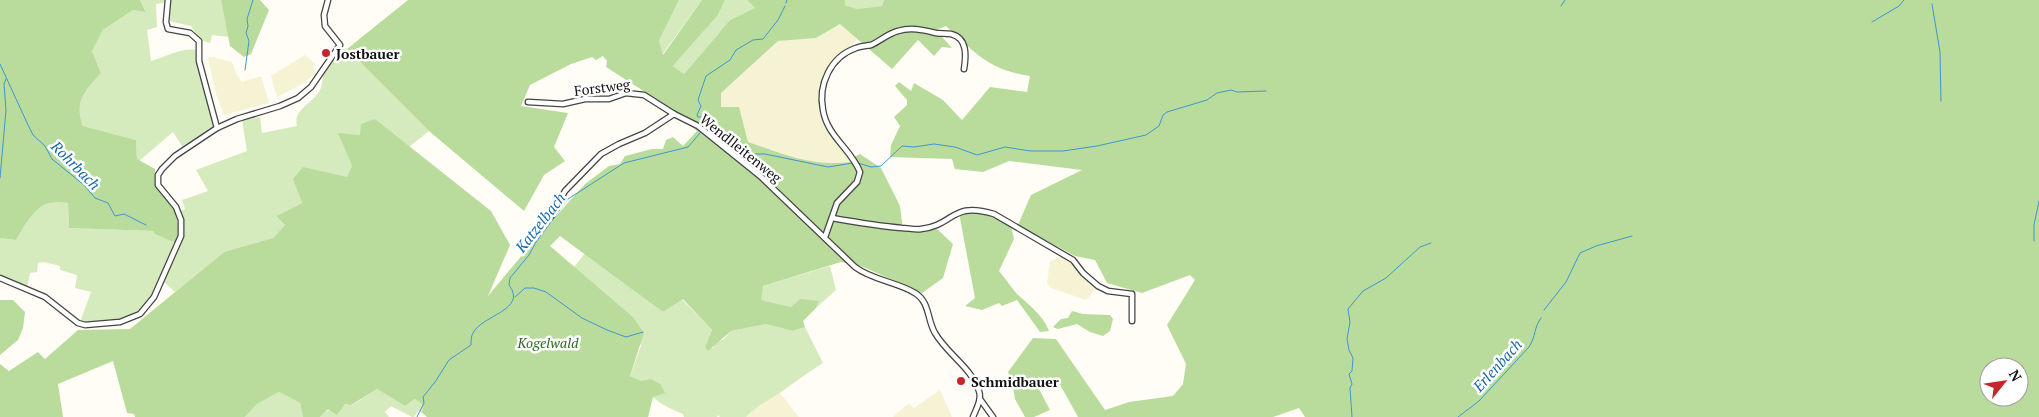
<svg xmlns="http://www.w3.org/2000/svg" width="2039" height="417" viewBox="0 0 2039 417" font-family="'PT Serif',serif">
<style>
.farmland{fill:#f6f3d4}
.green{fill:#d5ebbd}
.forest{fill:#b9dc9c;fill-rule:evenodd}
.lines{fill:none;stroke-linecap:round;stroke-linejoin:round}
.stream{stroke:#3f96cf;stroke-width:1}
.street-casing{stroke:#444;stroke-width:7}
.street{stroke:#fff;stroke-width:4.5}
.poi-dot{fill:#c4262e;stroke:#fff;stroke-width:2}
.labels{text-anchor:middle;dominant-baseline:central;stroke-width:5;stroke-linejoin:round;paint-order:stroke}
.poi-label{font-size:14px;font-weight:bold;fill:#111;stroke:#fff;text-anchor:start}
.street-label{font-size:14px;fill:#111;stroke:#fff}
.park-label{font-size:14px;font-style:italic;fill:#2f6b1f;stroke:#fff}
.water-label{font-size:15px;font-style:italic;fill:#1768a6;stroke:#fff}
</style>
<rect width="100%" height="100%" fill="#fffdf5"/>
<g class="farmland">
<polygon points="840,24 857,37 853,46 834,59 823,77 820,99 820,115 828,133 852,162 831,165 814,163 747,142 739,107 720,107 721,93 777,41 816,38"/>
<polygon points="305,55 315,64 313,67 316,73 304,83 277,97 271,76"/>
<polygon points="208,57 212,57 232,62 237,75 242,82 261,76 269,103 224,115 216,94"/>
<polygon points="1065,256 1072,261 1097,287 1086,300 1051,288 1047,283 1050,261"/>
<polygon points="940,390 952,417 893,417 909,403 914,408"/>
<polygon points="780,393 799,417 746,417 755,407"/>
</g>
<g class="green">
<path d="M140 0H168V2L156 4 157 27 147 30 151 61C168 56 181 47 199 50L214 127 184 149 173 132 139 161 137 160 136 140 83 126C74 101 85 91 101 73L92 51 103 30 133 10 146 11Z"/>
<polygon points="170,0 221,0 229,37 212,35 210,43 200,40 191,26 169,21"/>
<polygon points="679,0 702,0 662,55 659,41"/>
<polygon points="725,0 747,0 756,8 730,20 684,74 673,66 718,15"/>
<polygon points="845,0 884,0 882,6 857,9 845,5"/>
<path d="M340 48 347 49 429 131 409 147 375 119 360 135 339 134 352 166 347 177 294 179 302 203 276 216 285 225 273 238 224 252 175 292 163 281C175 259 189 237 180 211L185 209 182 200 208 191 196 170 247 151 242 120 260 117 262 133 297 126C293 110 311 104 319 92 323 86 322 77 324 70 327 62 336 55 340 48Z"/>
<polygon points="54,200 68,203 69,228 153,231 176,243 153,295 141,311 132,316 119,320 80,322 91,292 75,288 77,275 60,270 60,266 44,262 38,263 37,272 30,273 27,288 0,276 0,238 16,240 33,211"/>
<path d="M585 253 663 312 682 299 712 330 705 347 713 348 715 343 724 339 731 331 766 324 793 331 805 327 823 363C808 372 795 382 781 392 768 401 756 406 746 417H720L718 415 717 417H684L683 414C673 410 662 405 654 398 643 387 646 383 630 376L641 346 633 317 574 267Z"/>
<polygon points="830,266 836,290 816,308 819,301 791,307 760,300 763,286"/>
<path d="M377 389 405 406 415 399 423 405 422 413 418 411 414 417H412L391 406 385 412 389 417H320C328 408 339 403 352 405Z"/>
<polygon points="279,392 300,403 303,417 245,417 257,404"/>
</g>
<g class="forest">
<path d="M0 0H140L146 12 133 10 103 30 92 51 101 73C85 91 74 101 83 126L136 140 137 159 155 169C155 174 154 181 156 185 159 194 166 198 171 204 178 213 180 233 176 243L155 234 153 231 69 228 68 203C38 197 30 217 16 240L0 238Z"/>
<polygon points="221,0 260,0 269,10 251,54 244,57 230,46"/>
<path d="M408 0H679L659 41 663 55 702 0H725L718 15 673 66 684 74 730 20 755 8 747 0H845V5L857 9 882 6 884 0H2039V417H1305L1299 408 1273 417H1078L1058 381 1039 389 1050 410 1034 417H1025L1015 399 1013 386 1008 372 1033 338 1056 339 1105 410 1129 402 1173 396 1183 384 1186 364 1167 325 1195 280 1190 275 1142 293 1107 283 1095 260 1075 256 1018 225 1031 195 1082 170 1009 161 983 172 955 169 952 159 890 157 891 145 900 126 894 117 907 105V100L895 86 899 82 911 91 914 83 943 100 962 120 990 87 1027 92 1030 76C989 70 975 53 946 26L936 30 952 48 942 47 934 56 918 40 892 69 840 24 816 38 778 41 721 93V107H739L748 142C785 154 812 167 851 162L854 157 860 154 881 168 900 206 903 230 935 227 953 244 943 278 922 293 861 266 841 262 763 286 761 300 791 307 800 299 819 301 816 308 803 321 805 327 793 331 766 324 731 331 708 351 705 347 712 330 683 299 663 312 560 236 550 246 633 317 644 333 630 376 641 381 651 379 660 384 665 393 653 397 648 417H427L422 413 423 405 415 399 405 406 377 389 351 405 345 404 337 415 328 409 320 417H303L300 403 279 392 257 404 245 417H135L134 414 127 413 113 361 58 384 63 417H0V364L9 371 38 352 45 359 78 330 130 329 224 252 273 238 285 225 276 216 302 203 293 179 303 167 347 177 352 166 338 133 360 135 361 124 375 119 491 211 510 245 488 296 538 236 585 184 609 166 620 164 625 156 652 149H663L666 140 673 137 683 146 697 131 675 111 606 67 607 61 603 56 596 60 592 57 571 64 530 85 521 106 568 113 554 147 565 161 544 175 524 211 429 131 347 49ZM1989 367H2019V397H1989Z"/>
<path d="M970 211 994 216 1011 226 1014 239 999 271C1005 278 1011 287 1017 294 1029 305 1043 315 1049 331L1040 332 1017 300 1002 306 999 303 982 310 965 306 975 298 959 213Z"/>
<polygon points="0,300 13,300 25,312 23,328 18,340 0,355"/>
<polygon points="1072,311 1083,314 1110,315 1113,319 1110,331 1103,336 1090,332 1077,324 1058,329 1053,327 1061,319 1068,318"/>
</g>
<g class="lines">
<g class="stream">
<polyline points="786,3 787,0"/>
<polyline points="1932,4 1940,52 1941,101"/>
<polyline points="1561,6 1565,0"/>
<polyline points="1872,22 1899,6 1904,0"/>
<polyline points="0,64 28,125 33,135 45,146 52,159 84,185 95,198 108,203 115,216 124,214 146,225"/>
<polyline points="245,70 249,41 246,33 248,26 247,19 253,0"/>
<polyline points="704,129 707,125 702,117 698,117 697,115 701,106 698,100 706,76 730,60 736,50 753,40 763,39 778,20 785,6"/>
<polyline points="704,129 749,154 765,154 828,167 853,163"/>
<polyline points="858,163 871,167 881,166 902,146 914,147 934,144 955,147 977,155 1005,147 1030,151 1063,151 1097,146 1146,135 1159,126 1163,115 1167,112 1207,100 1217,93 1231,90 1237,92 1266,91"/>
<polyline points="0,178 6,110 4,84 6,79"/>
<polyline points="2034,241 2034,225 2039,201"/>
<polyline points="515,297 525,288 534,288 546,292 582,318 607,330 626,337 643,332"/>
<polyline points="1544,310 1566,282 1580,253 1596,246 1632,236"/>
<path d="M417 417 424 403 423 397 435 382 449 360 471 345C471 341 471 336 473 333 482 315 528 310 509 285L510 278 529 255 536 242 568 199 624 163 688 147 701 132"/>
<polyline points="1352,417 1350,388 1352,384 1349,374 1352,371 1353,358 1349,350 1347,339 1350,322 1348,309 1363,291 1386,278 1420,247 1431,243"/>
<path d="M1458 417 1479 401 1529 347C1536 336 1534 327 1541 318"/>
</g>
<defs>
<g id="street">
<polyline points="168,0 166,22 168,29 190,33 199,41 199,61 217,128"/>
<path d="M528 102 563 104 585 99H609L626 93 644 95 674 114 698 126 760 176 855 267C872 280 897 282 915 293 930 302 927 320 935 333 947 354 972 368 979 391 982 400 976 409 973 417"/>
<path d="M832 218C855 222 878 226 902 228 908 228 915 230 921 229 955 225 951 201 994 214L1073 260 1083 273 1098 286 1108 291 1132 294V321"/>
<path d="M825 237 837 203 857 182 860 172C851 149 827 136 823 110 818 85 830 57 856 48 861 46 866 46 871 45 880 41 889 33 898 31 911 27 923 30 936 33 941 34 946 33 951 34 968 38 966 57 964 69"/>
<polyline points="528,240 552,215 565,191 601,154 619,144 645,133 674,114"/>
<polyline points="0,278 45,297 78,323 85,325 120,322 140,314 154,297 181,236 181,220 176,207 158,185 158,175 162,169 175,156 217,128 237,119 280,106 298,98 311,87 340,45 325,26 324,15 328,0"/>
<polyline points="980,399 993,417"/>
</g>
</defs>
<use href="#street" class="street-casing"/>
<use href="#street" class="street"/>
</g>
<g class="poi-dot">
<circle cx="326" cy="53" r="5"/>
<circle cx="961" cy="381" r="5"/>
</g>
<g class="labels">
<g class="poi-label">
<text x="336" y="53">Jostbauer</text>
<text x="971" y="381">Schmidbauer</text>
</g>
<g class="street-label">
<text transform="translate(602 87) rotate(-7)">Forstweg</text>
<text transform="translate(741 148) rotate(39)">Wendlleitenweg</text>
</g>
<g class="park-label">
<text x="548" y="342">Kogelwald</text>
</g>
<g class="water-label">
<text transform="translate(76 165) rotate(45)">Rohrbach</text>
<text transform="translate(540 222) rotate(-52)">Katzelbach</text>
<text transform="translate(1497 365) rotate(-48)">Erlenbach</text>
</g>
</g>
<g transform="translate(2004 382) rotate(60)"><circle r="24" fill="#ffffff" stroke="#a0a0a0"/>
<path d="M0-4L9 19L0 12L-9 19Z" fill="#c4262e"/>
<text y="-8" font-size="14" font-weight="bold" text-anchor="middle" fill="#111111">N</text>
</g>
</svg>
